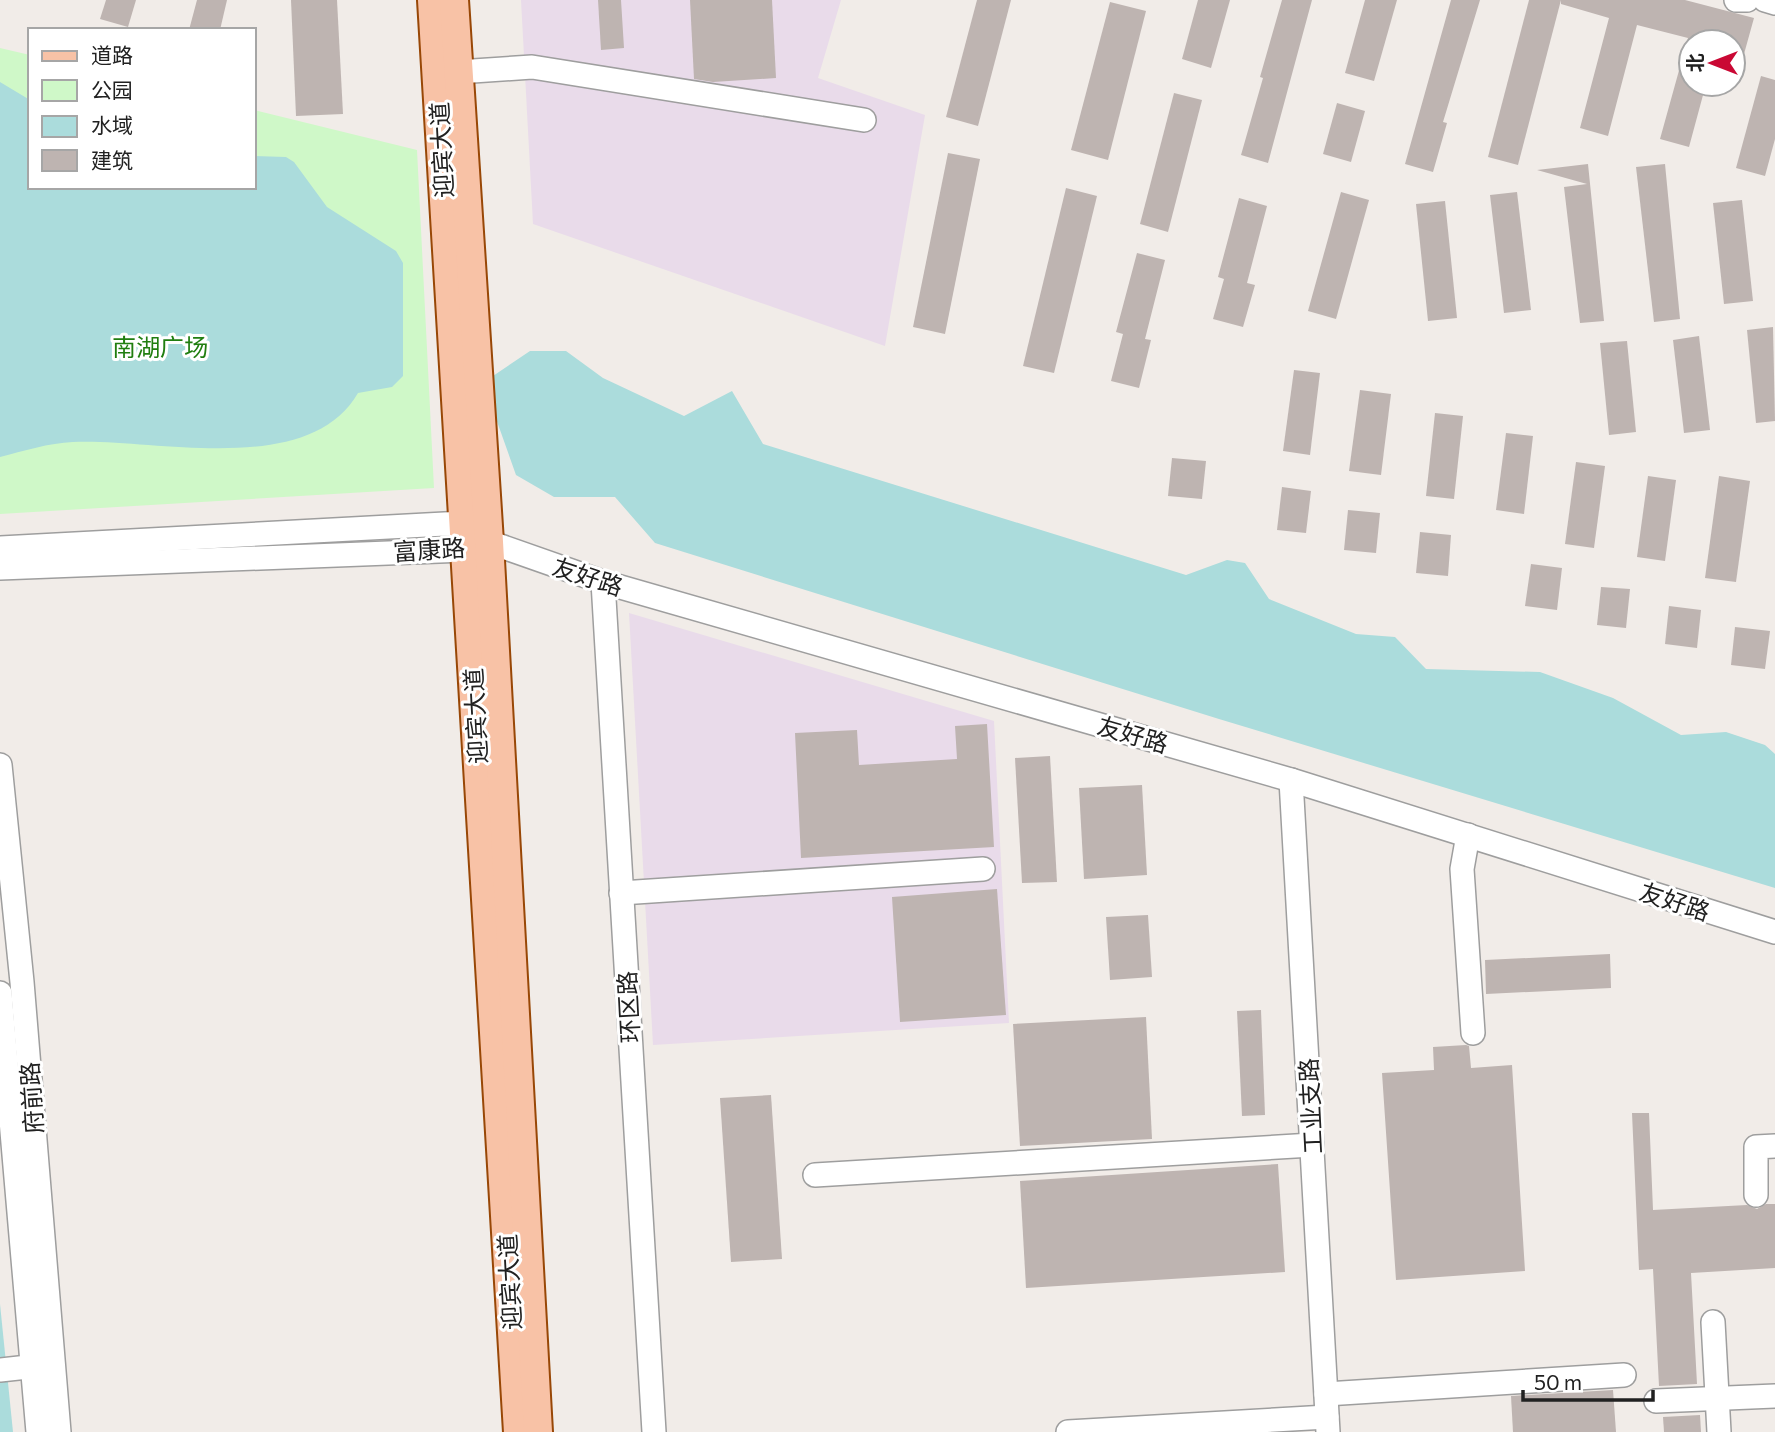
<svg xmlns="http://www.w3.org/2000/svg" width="1775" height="1432" viewBox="0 0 1775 1432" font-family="Commissioner,'Noto Sans SC',sans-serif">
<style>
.industrial{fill:#e9dbea}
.park{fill:#cff8c8}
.water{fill:#abdcdc}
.building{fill:#beb4b1}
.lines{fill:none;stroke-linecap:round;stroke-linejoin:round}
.minor-casing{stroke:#9e9e9e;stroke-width:26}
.major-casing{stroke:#984706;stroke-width:32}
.minor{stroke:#fff;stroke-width:23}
.major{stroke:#f8c2a6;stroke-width:28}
.labels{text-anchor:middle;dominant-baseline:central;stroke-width:6;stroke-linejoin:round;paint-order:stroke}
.street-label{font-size:24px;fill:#212121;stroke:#fff}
.park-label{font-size:24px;fill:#207e10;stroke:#fff}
</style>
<rect width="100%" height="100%" fill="#f1ece8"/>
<g class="industrial">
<polygon points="521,0 841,0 818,78 925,115 885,346 533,224"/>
<polygon points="629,613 994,721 1009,1023 653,1045"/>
</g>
<polygon class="park" points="0,48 30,55 30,187 254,187 254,110 417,150 434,488 0,514"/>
<g class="water">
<path d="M0 82 30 100V187H254V156L286 157 294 162 327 207 396 251 403 263V376L392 387 358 393C308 479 154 438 73 442 49 443 23 451 0 457Z"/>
<polygon points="530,351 566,351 603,378 684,416 732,391 763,444 1186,575 1227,560 1245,563 1269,599 1356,634 1395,637 1426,669 1540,672 1613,698 1681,735 1726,732 1765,745 1775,754 1775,888 1219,719 655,543 615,497 554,497 516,475 494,413 493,376"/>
<polygon points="0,1304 13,1432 0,1432"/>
</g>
<g class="building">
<polygon points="106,0 136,0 128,27 100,19"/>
<polygon points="197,0 227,0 220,30 189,30"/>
<polygon points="291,0 337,0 343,114 296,116"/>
<polygon points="598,0 621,0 624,48 601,50"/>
<polygon points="690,0 772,0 776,78 713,82 694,79"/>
<polygon points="977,0 1011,0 978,126 946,117"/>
<polygon points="1198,0 1230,0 1211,68 1182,59"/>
<polygon points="1282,0 1312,0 1268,163 1241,155 1263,78 1260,77"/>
<polygon points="1365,0 1397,0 1374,81 1345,73"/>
<polygon points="1451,0 1480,0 1443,122 1447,123 1433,172 1405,164"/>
<polygon points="1529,0 1561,0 1518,165 1488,157"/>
<polygon points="1561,0 1685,0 1754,18 1744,54 1733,51 1733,42 1690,42 1691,84 1706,84 1689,147 1660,139 1688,38 1637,25 1608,136 1580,128 1609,18 1561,4"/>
<polygon points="1110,2 1146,11 1108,160 1071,150"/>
<polygon points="1761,76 1775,80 1775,139 1765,176 1736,168"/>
<polygon points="1174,93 1202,100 1168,232 1140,224"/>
<polygon points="1337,103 1365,111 1351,162 1323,154"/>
<polygon points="948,153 980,159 945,334 913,327"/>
<polygon points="1588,164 1604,321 1580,323 1564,187 1587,184 1537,170"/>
<polygon points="1665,164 1680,319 1654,322 1636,167"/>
<polygon points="1066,188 1097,196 1054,373 1023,366"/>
<polygon points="1341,192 1369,200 1336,319 1308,311"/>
<polygon points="1517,192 1531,310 1504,313 1490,195"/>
<polygon points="1239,198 1267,206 1247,283 1255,285 1243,327 1213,319 1224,279 1218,277"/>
<polygon points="1742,200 1753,301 1724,304 1713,203"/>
<polygon points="1445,201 1457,318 1428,321 1416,204"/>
<polygon points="1137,253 1165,260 1145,339 1151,340 1139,388 1111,381 1123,334 1116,332"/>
<polygon points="1773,327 1775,421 1756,423 1747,330"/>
<polygon points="1699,336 1710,430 1684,433 1673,340"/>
<polygon points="1627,341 1636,432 1609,435 1600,343"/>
<polygon points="1294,370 1320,373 1310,455 1283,451"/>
<polygon points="1360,390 1391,394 1381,475 1349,471"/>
<polygon points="1435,413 1463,416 1454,499 1426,496"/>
<polygon points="1506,433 1533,436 1524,514 1496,510"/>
<polygon points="1172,458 1206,461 1202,499 1168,496"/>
<polygon points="1576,462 1605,466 1594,548 1565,544"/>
<polygon points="1648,476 1676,480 1665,561 1637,557"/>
<polygon points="1719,476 1750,481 1736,582 1705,578"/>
<polygon points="1282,487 1311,491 1306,533 1277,530"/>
<polygon points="1348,510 1380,513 1376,553 1344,550"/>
<polygon points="1420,532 1451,535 1448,576 1416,573"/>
<polygon points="1531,564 1562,568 1557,610 1525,606"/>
<polygon points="1601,587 1630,589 1626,628 1597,625"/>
<polygon points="1669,606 1701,610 1697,648 1665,644"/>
<polygon points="1735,627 1770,631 1765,669 1731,665"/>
<polygon points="987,724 994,847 801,858 795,733 857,730 859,765 957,759 955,726"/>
<polygon points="1050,756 1057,882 1022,883 1015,758"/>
<polygon points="1142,785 1147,875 1084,879 1079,788"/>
<polygon points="997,889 1006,1015 900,1022 892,897"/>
<polygon points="1148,915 1152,977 1110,980 1106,917"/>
<polygon points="1610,954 1611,988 1486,994 1485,960"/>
<polygon points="1261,1010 1265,1115 1242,1116 1237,1011"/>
<polygon points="1146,1017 1152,1139 1020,1146 1013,1024"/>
<polygon points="1466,1045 1469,1046 1471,1068 1512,1065 1525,1271 1396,1280 1382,1073 1434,1070 1433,1047"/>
<polygon points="771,1095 782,1259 731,1262 720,1098"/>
<polygon points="1632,1113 1649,1113 1653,1210 1747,1205 1757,1209 1766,1204 1775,1204 1775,1268 1691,1273 1697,1384 1659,1386 1653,1269 1639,1270"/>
<polygon points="1278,1164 1285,1272 1026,1288 1020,1181"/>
<polygon points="1613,1390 1616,1432 1513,1432 1511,1396"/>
<polygon points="1700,1415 1701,1432 1664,1432 1663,1417"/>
</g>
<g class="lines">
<defs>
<g id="minor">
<polyline points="1736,0 1747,0"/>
<polyline points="1765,0 1775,3"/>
<polyline points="458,72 532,67 864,120"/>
<polyline points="0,548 463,523 489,542 603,582 1291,780 1775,932"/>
<polyline points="0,568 465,550 479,545"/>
<polyline points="603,582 654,1432"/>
<polyline points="0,765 22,982 59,1432"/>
<polyline points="1291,780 1328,1432"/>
<polyline points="1468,835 1462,869 1473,1033"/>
<polyline points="621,893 983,869"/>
<polyline points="0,993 38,1432"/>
<polyline points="815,1175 1312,1145"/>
<polyline points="1756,1195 1756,1147 1775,1146"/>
<polyline points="1713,1322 1719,1432"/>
<polyline points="0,1370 46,1365"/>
<polyline points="1326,1394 1624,1375"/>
<polyline points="1656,1401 1775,1396"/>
<polyline points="1068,1432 1327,1417"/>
</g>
<g id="major">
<polyline points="432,0 518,1432"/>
<polyline points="454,0 489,542 538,1432"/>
</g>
</defs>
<use href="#minor" class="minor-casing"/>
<use href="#major" class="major-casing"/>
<use href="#minor" class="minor"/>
<use href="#major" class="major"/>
</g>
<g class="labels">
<g class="street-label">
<text transform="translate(441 150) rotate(-93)">迎宾大道</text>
<text transform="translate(429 549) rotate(-4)">富康路</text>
<text transform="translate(588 576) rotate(18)">友好路</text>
<text transform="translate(475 716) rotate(-93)">迎宾大道</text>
<text transform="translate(1133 734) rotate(16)">友好路</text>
<text transform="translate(1675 901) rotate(18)">友好路</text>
<text transform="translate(628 1007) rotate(-93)">环区路</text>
<text transform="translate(31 1098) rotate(-94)">府前路</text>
<text transform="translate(1310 1106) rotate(-93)">工业支路</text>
<text transform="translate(509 1282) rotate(-93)">迎宾大道</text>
</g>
<g class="park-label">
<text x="160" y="346">南湖广场</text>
</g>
</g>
<rect x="28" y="28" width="228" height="161" fill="#ffffff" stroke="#a6a6a6" stroke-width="2"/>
<rect x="42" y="51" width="35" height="10" fill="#f8c2a6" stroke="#a6a6a6" stroke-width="2"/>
<text x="91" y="63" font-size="21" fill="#212121">道路</text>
<rect x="42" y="80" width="35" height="21" fill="#cff8c8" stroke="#a6a6a6" stroke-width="2"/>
<text x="91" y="98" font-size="21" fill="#212121">公园</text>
<rect x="42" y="116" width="35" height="21" fill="#abdcdc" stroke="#a6a6a6" stroke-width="2"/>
<text x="91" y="133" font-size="21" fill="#212121">水域</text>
<rect x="42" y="150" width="35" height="21" fill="#beb4b1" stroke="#a6a6a6" stroke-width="2"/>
<text x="91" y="168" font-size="21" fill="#212121">建筑</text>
<g transform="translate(1712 63) rotate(270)"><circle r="33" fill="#ffffff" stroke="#a6a6a6" stroke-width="2"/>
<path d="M0-5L12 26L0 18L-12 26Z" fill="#ca0834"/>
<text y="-10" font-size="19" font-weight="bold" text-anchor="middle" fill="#212121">北</text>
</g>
<path d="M1523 1390v10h130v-10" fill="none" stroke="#212121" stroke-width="3.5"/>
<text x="1534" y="1390" font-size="21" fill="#212121" stroke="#ffffff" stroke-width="5" paint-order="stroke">50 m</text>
</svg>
